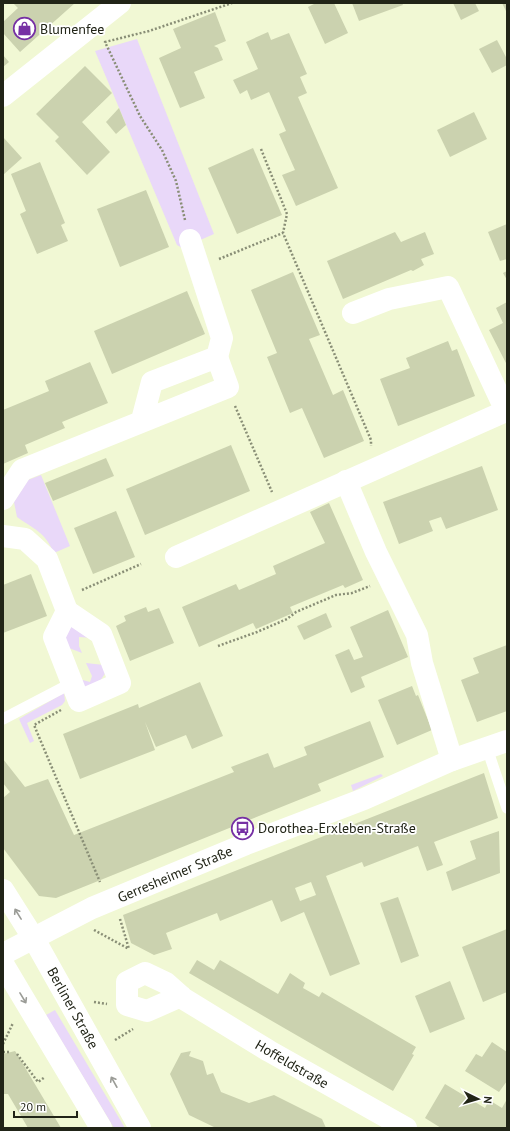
<svg xmlns="http://www.w3.org/2000/svg" width="510" height="1131" viewBox="0 0 510 1131" font-family="'PT Sans',sans-serif">
<style>
.green{fill:#e9d8f9}
.building{fill:#cbd2af;fill-rule:evenodd}
.lines{fill:none;stroke-linecap:round;stroke-linejoin:round}
.path{stroke:#898e76;stroke-width:2.5;stroke-dasharray:2 2;stroke-linecap:butt}
.service{stroke:#fff;stroke-width:11}
.minor{stroke:#fff;stroke-width:22}
.tertiary{stroke:#fff;stroke-width:22}
.secondary{stroke:#fff;stroke-width:22}
.primary{stroke:#fff;stroke-width:22}
.oneway{stroke:#9b9c97}
.labels{text-anchor:middle;dominant-baseline:central;stroke-width:3.5;stroke-linejoin:round;paint-order:stroke}
.poi-label{font-size:14px;fill:#212417;stroke:#fff;text-anchor:start}
.street-label{font-size:14px;fill:#212417;stroke:#fff}
</style>
<rect width="100%" height="100%" fill="#f1f8d4"/>
<g class="green">
<polygon points="137,39 214,234 182,248 177,245 95,51"/>
<path d="M41 475 70 546 54 553C45 532 34 529 17 517L14 502 28 480Z"/>
<polygon points="66,624 93,638 79,637 79,646 82,653 61,645"/>
<polygon points="86,663 104,665 106,672 98,684 86,687 75,678 90,682 92,676"/>
<polygon points="64,693 65,701 62,705 27,723 34,741 30,743 19,719"/>
<polygon points="381,774 383,776 353,791 351,785"/>
<polygon points="55,1010 125,1128 114,1128 46,1015"/>
</g>
<g class="building">
<polygon points="13,3 75,3 20,52 3,33 3,22 18,8"/>
<polygon points="316,3 334,3 348,33 325,44 308,7"/>
<polygon points="352,3 402,3 403,5 359,21"/>
<polygon points="453,3 475,3 479,11 461,20"/>
<polygon points="502,3 507,3 507,13"/>
<polygon points="215,12 226,41 214,46 218,48 223,60 194,72 205,98 180,108 159,58 181,48 173,29"/>
<polygon points="268,32 271,40 289,33 307,74 300,77 307,93 298,97 338,188 296,206 282,175 295,170 279,134 286,131 269,92 251,100 247,90 240,94 233,80 258,69 246,42"/>
<polygon points="497,40 507,59 507,65 492,73 479,49"/>
<polygon points="3,55 9,62 3,67"/>
<polygon points="85,66 112,93 82,122 110,152 87,175 55,141 59,137 36,114"/>
<polygon points="119,108 126,125 116,134 106,122"/>
<polygon points="474,112 487,139 450,157 437,130"/>
<polygon points="3,137 22,158 3,175"/>
<polygon points="253,148 282,215 237,234 208,168"/>
<polygon points="40,162 65,223 61,225 68,241 37,254 20,214 26,211 11,174"/>
<polygon points="146,190 169,247 120,267 97,209"/>
<polygon points="507,224 507,259 500,261 488,232"/>
<polygon points="395,232 401,242 425,232 434,254 421,259 424,265 413,271 411,270 343,299 327,261"/>
<polygon points="507,271 507,280 503,273"/>
<polygon points="293,272 320,335 309,339 333,395 343,390 364,441 324,458 302,408 290,413 267,357 277,353 251,290"/>
<polygon points="187,291 205,334 112,374 94,331"/>
<polygon points="507,302 507,365 489,330 503,323 496,308"/>
<polygon points="448,341 452,351 457,349 475,396 398,426 380,379 410,368 406,358"/>
<polygon points="90,362 108,403 62,422 65,428 25,445 28,453 3,464 3,410 49,391 45,381"/>
<polygon points="231,445 250,491 145,535 126,489"/>
<polygon points="106,458 114,476 53,501 45,483"/>
<polygon points="482,466 498,510 446,529 441,517 429,521 433,531 399,544 383,502"/>
<polygon points="329,503 363,580 345,588 343,585 290,607 293,613 256,629 253,623 199,647 182,607 236,584 239,590 276,574 273,566 325,543 310,512"/>
<polygon points="116,511 135,557 93,574 74,528"/>
<polygon points="31,574 47,616 3,633 3,585"/>
<polygon points="146,607 148,612 159,608 174,643 130,661 116,626 126,621 124,616"/>
<polygon points="388,610 408,657 361,677 365,687 351,693 335,655 349,649 354,660 363,657 350,627"/>
<polygon points="326,613 332,627 304,640 297,626"/>
<polygon points="507,645 507,711 477,722 461,680 479,673 473,658"/>
<polygon points="200,682 223,736 192,749 186,735 156,747 145,722 155,750 80,779 63,734 138,704 139,708"/>
<polygon points="412,686 416,696 418,695 432,730 397,745 378,700"/>
<polygon points="370,721 384,757 318,784 321,791 56,898 39,896 3,848 4,842 3,798 10,792 3,783 3,759 25,787 48,779 74,835 234,772 231,767 268,753 274,768 307,755 304,747"/>
<path d="M484 773 498 818 434 842 443 865 427 871 418 846 364 867 362 862 326 876 360 964 330 976 304 912 281 922 272 900 220 921 217 913 166 933 172 949 154 955 131 943 123 915ZM311 882 316 895 300 901 295 888Z"/>
<polygon points="499,831 500,873 452,891 446,872 476,859 470,841"/>
<polygon points="398,897 419,956 401,963 380,903"/>
<polygon points="507,929 507,992 483,1002 462,947"/>
<polygon points="197,960 214,970 220,960 278,994 290,973 305,983 303,988 319,997 322,992 416,1047 412,1054 414,1055 393,1091 189,973"/>
<polygon points="450,981 465,1019 430,1033 415,996"/>
<polygon points="492,1042 507,1052 507,1081 499,1092 465,1071 476,1054 482,1057"/>
<polygon points="15,1051 17,1054 61,1128 28,1128 8,1094 3,1094 3,1054"/>
<polygon points="191,1051 189,1056 203,1061 207,1075 213,1073 221,1092 249,1103 274,1095 322,1119 326,1128 216,1128 189,1115 170,1074 181,1053"/>
<polygon points="445,1084 485,1108 489,1100 502,1108 507,1099 507,1128 441,1128 425,1118"/>
</g>
<g class="lines">
<g class="path">
<polyline points="261,149 287,214 283,233 371,440 371,446"/>
<polyline points="185,220 176,181 162,150 140,116 105,42 149,31 232,3"/>
<polyline points="219,259 283,233"/>
<polyline points="235,406 272,492"/>
<polyline points="82,590 141,564"/>
<polyline points="218,646 257,632 287,619 296,612 336,595 352,593 370,586"/>
<polyline points="61,710 34,725 100,882"/>
<polyline points="120,919 129,949"/>
<polyline points="94,930 129,949"/>
<polyline points="94,1002 107,1004"/>
<polyline points="115,1040 133,1029"/>
<polyline points="3,1044 13,1023"/>
<polyline points="3,1052 10,1052"/>
<polyline points="17,1054 38,1082 45,1077"/>
</g>
<g class="service">
<polyline points="3,719 72,683"/>
<polyline points="487,748 507,808"/>
</g>
<g class="minor">
<polyline points="190,240 222,338 217,357"/>
<polyline points="346,481 376,552 417,635 422,663 452,760"/>
<polyline points="3,499 22,470 228,387 217,357 152,382 142,420"/>
<polyline points="3,536 25,539 47,559 67,611 101,634 120,683 79,701 54,637 67,611"/>
<polyline points="176,557 506,411 448,287 389,299 353,313"/>
<polyline points="181,996 147,1011 127,1005 127,982 145,973 166,983 184,999 269,1051 406,1128"/>
</g>
<polyline class="tertiary" points="3,954 92,908 246,844 364,799 452,760 507,741"/>
<polyline class="secondary" points="3,96 120,3"/>
<g class="primary">
<polyline points="3,890 34,939 140,1128"/>
<polyline points="3,964 101,1128"/>
</g>
</g>
<defs><path id="oneway-shaft" d="M-6 0H5M1.5-3L5.5 0L1.5 3" fill="none" stroke-width="1.6" stroke-linecap="round" stroke-linejoin="round"/></defs>
<g class="oneway">
<use href="#oneway-shaft" transform="translate(18 914) rotate(-122)"/>
<use href="#oneway-shaft" transform="translate(23 998) rotate(59)"/>
<use href="#oneway-shaft" transform="translate(114 1082) rotate(-119)"/>
</g>
<defs>
<symbol id="shop-ring" viewBox="-11 -11 22 22"><circle r="9.5" fill="#fff" stroke="#7630a4" stroke-width="1.5"/><path d="M-5-2.5h2.3a2.7 3.5 0 0 1 5.4 0H5L5.5 6h-11ZM-1.5-2.5h3a1.5 2.3 0 0 0-3 0Z" fill="#7630a4"/></symbol>
<symbol id="bus-ring" viewBox="-11 -11 22 22"><circle r="9.5" fill="#fff" stroke="#7630a4" stroke-width="1.5"/><path d="M-5-6H5V4H4V6H2V4H-2V6H-4V4H-5ZM-3.5-4V0h7V-4ZM-3.5 1.2v1.5H-2V1.2ZM2 1.2v1.5H3.5V1.2Z" fill="#7630a4"/></symbol>
</defs>
<g fill-rule="evenodd">
<use href="#shop-ring" x="12" y="16" width="25" height="25"/>
<use href="#bus-ring" x="230" y="816" width="25" height="25"/>
</g>
<g class="labels">
<g class="poi-label">
<text x="40" y="29">Blumenfee</text>
<text x="258" y="828">Dorothea-Erxleben-Straße</text>
</g>
<g class="street-label">
<text transform="translate(175 874) rotate(-23)">Gerresheimer Straße</text>
<text transform="translate(73 1008) rotate(61)">Berliner Straße</text>
<text transform="translate(292 1064) rotate(30)">Hoffeldstraße</text>
</g>
</g>
<rect width="510" height="1131" fill="none" stroke="#212417" stroke-width="8"/>
<g transform="translate(478 1099) rotate(95)" stroke="#ffffff" stroke-width="3" paint-order="stroke">
<path d="M0-3L7 15L0 10L-7 15Z" fill="#212417"/>
<text y="-6" font-size="11" font-weight="bold" text-anchor="middle" fill="#212417">N</text>
</g>
<path d="M14 1111v6h63v-6" fill="none" stroke="#212417" stroke-width="2"/>
<text x="20" y="1111" font-size="12" fill="#212417" stroke="#ffffff" stroke-width="3" paint-order="stroke">20 m</text>
</svg>
